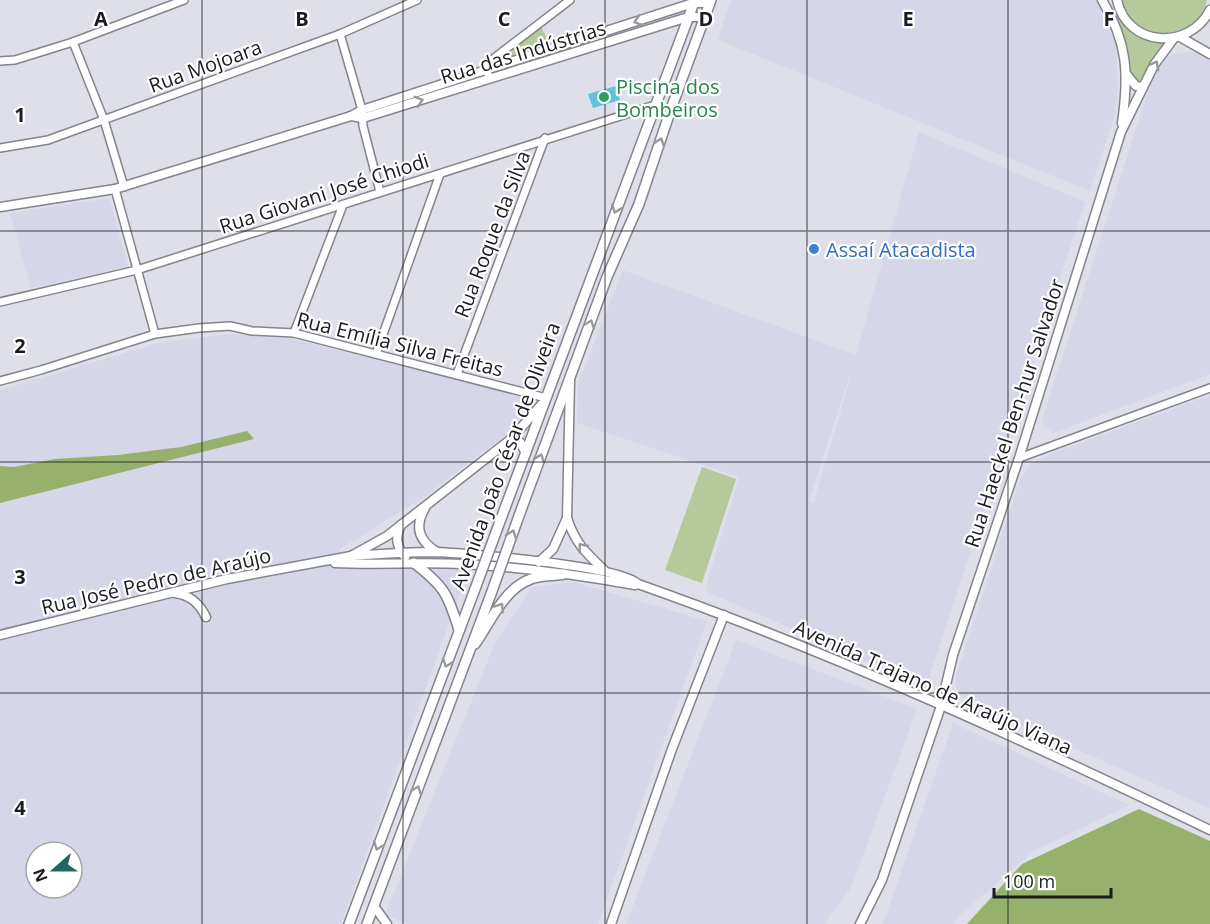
<svg xmlns="http://www.w3.org/2000/svg" width="1210" height="924" viewBox="0 0 1210 924" font-family="'Open Sans',sans-serif">
<style>
.built{fill:#d5d7e8;fill-rule:evenodd}
.green{fill:#b5c99a}
.forest{fill:#95b16b}
.water{fill:#5fc3dc}
.lines{fill:none;stroke-linecap:round;stroke-linejoin:round}
.minor-casing{stroke:#83848c;stroke-width:10}
.tertiary-casing{stroke:#83848c;stroke-width:11}
.secondary-casing{stroke:#83848c;stroke-width:12}
.minor{stroke:#fff;stroke-width:7}
.tertiary{stroke:#fff;stroke-width:8}
.secondary{stroke:#fff;stroke-width:9}
.secondary-bridge-casing{stroke:#83848c;stroke-width:12;stroke-linecap:butt}
.secondary-bridge{stroke:#fff;stroke-width:9}
.oneway{stroke:#98999a}
.grid{fill:none;stroke:#1b1c1f;stroke-width:1.5;stroke-opacity:0.55}
.leisure-dot{fill:#2e9e5b;stroke:#fff;stroke-width:2}
.shop-dot{fill:#3f7fe0;stroke:#fff;stroke-width:2}
.labels{text-anchor:middle;dominant-baseline:central;stroke-width:4.5;stroke-linejoin:round;paint-order:stroke}
.street-label{font-size:20px;fill:#1b1c1f;stroke:#fff}
.leisure-label{font-size:20px;fill:#27864d;stroke:#fff;text-anchor:start}
.shop-label{font-size:20px;fill:#366cbe;stroke:#fff;text-anchor:start}
.grid-label{font-size:20px;text-anchor:middle;font-weight:bold;fill:#1b1c1f;stroke:#fff;stroke-width:4.5;stroke-linejoin:round;paint-order:stroke}
</style>
<rect width="100%" height="100%" fill="#dedfe8"/>
<g class="built">
<polygon points="731,0 1097,0 1104,10 1116,41 1118,88 1115,114 1090,191 718,40"/>
<polygon points="1185,52 1203,54 1210,60 1210,374 1053,433 1041,423 1147,95 1158,67 1168,56"/>
<path d="M919 132 1085 202 926 687 705 591 739 477 577 423 578 383 623 270 856 355ZM850 375H851L814 503 809 500Z"/>
<polygon points="109,198 128,266 31,288 10,213"/>
<path d="M228 334 292 339 526 397 532 404 505 435 424 497 340 549 342 563 407 567 469 568 341 924H0V390L158 343ZM36 852H72V888H36Z"/>
<polygon points="1210,395 1210,808 966,701 956,689 955,678 1020,480 1030,465 1041,458"/>
<polygon points="574,582 707,621 598,924 407,924 385,915 495,643 532,587"/>
<polygon points="736,640 917,709 851,888 824,924 626,924"/>
<polygon points="953,723 1129,805 1034,851 961,914 953,924 883,924"/>
</g>
<g class="green">
<path d="M1122 0H1207C1200 32 1157 44 1134 21 1128 15 1125 8 1122 0Z"/>
<path d="M1117 15C1139 40 1136 40 1170 40L1153 61 1140 85 1132 80 1129 69 1126 49Z"/>
<polygon points="541,27 552,47 495,65"/>
<polygon points="702,467 736,479 702,583 665,570"/>
</g>
<g class="forest">
<polygon points="247,431 254,439 0,503 0,466 14,467 55,459 118,455 181,447"/>
<polygon points="1139,809 1210,841 1210,924 967,924 1022,864"/>
</g>
<polygon class="water" points="616,86 620,100 593,108 588,94"/>
<g class="lines">
<defs>
<g id="minor">
<polyline points="340,34 362,110 363,126 380,192"/>
<polyline points="73,42 104,120 124,187"/>
<polyline points="0,61 15,60 73,42 184,0"/>
<polyline points="488,74 486,67 489,62 570,0"/>
<polyline points="0,148 48,140 340,34 417,0"/>
<polyline points="115,189 155,334"/>
<polyline points="0,302 137,270 655,105"/>
<polyline points="294,333 343,205"/>
<polyline points="376,354 440,174"/>
<polyline points="457,374 545,138"/>
<polyline points="0,381 41,370 155,334 199,328 230,326 252,331 294,333 546,398"/>
<polyline points="1019,458 1210,388"/>
</g>
<g id="tertiary">
<path d="M1102 0C1128 43 1129 75 1122 123"/>
<path d="M1117 0C1127 47 1189 51 1210 10"/>
<polyline points="1180,37 1210,54"/>
<polyline points="1127,75 1136,86 1143,87"/>
<polyline points="351,116 363,118 688,17 705,17"/>
<polyline points="0,207 115,189 351,116 362,110 693,3 710,3"/>
<path d="M570 381 567 518C575 543 586 553 604 570"/>
<polyline points="511,439 520,442 526,453"/>
<path d="M425 508C414 527 419 541 437 552"/>
<path d="M401 525C395 537 396 546 405 557"/>
<path d="M351 556C379 554 407 552 434 552 466 553 622 566 638 584 834 653 1024 740 1210 830"/>
<polyline points="539,562 553,549 567,518"/>
<path d="M335 563C377 565 420 562 463 564 521 567 578 575 635 585"/>
<path d="M175 593C190 595 199 603 206 617"/>
<polyline points="0,635 227,579 351,556 387,536 511,439 542,404"/>
<polyline points="374,906 387,924"/>
<polyline points="611,924 672,749 724,615"/>
<polyline points="860,924 882,880 941,706 953,655 1019,458 1121,132 1154,65 1174,38"/>
</g>
<g id="secondary">
<polyline points="505,508 695,0"/>
<polyline points="520,513 607,277 639,204 671,109 711,0"/>
<path d="M414 563C444 586 448 594 459 630"/>
<path d="M475 644C490 623 504 588 531 579 540 575 554 576 564 574"/>
<polyline points="349,924 475,589"/>
<polyline points="367,924 491,594"/>
</g>
</defs>
<use href="#minor" class="minor-casing"/>
<use href="#tertiary" class="tertiary-casing"/>
<use href="#secondary" class="secondary-casing"/>
<use href="#minor" class="minor"/>
<use href="#tertiary" class="tertiary"/>
<use href="#secondary" class="secondary"/>
<defs>
<g id="secondary-bridge">
<polyline points="475,589 505,508"/>
<polyline points="491,594 520,513"/>
</g>
</defs>
<use href="#secondary-bridge" class="secondary-bridge-casing"/>
<use href="#secondary-bridge" class="secondary-bridge"/>
</g>
<defs><path id="oneway-chevron" d="M-2-3.5L2.5 0L-2 3.5" fill="none" stroke-width="1.6" stroke-linecap="round" stroke-linejoin="round" transform="scale(1.5)"/></defs>
<g class="oneway">
<use href="#oneway-chevron" transform="translate(638 21) rotate(162)"/>
<use href="#oneway-chevron" transform="translate(1155 65) rotate(-61)"/>
<use href="#oneway-chevron" transform="translate(419 101) rotate(-17)"/>
<use href="#oneway-chevron" transform="translate(660 142) rotate(-71)"/>
<use href="#oneway-chevron" transform="translate(616 209) rotate(110)"/>
<use href="#oneway-chevron" transform="translate(590 324) rotate(-70)"/>
<use href="#oneway-chevron" transform="translate(540 458) rotate(-70)"/>
<use href="#oneway-chevron" transform="translate(512 534) rotate(-70)"/>
<use href="#oneway-chevron" transform="translate(582 547) rotate(-129)"/>
<use href="#oneway-chevron" transform="translate(500 607) rotate(-56)"/>
<use href="#oneway-chevron" transform="translate(447 663) rotate(111)"/>
<use href="#oneway-chevron" transform="translate(417 790) rotate(-70)"/>
<use href="#oneway-chevron" transform="translate(378 846) rotate(111)"/>
</g>
<path class="grid" d="M202 0V924M403 0V924M605 0V924M807 0V924M1008 0V924M0 231H1210M0 462H1210M0 693H1210"/>
<circle class="leisure-dot" cx="604" cy="97" r="6"/>
<circle class="shop-dot" cx="814" cy="249" r="6"/>
<g class="labels">
<g class="street-label">
<text transform="translate(523 52) rotate(-17)">Rua das Indústrias</text>
<text transform="translate(205 66) rotate(-20)">Rua Mojoara</text>
<text transform="translate(324 193) rotate(-18)">Rua Giovani José Chiodi</text>
<text transform="translate(492 234) rotate(-69)">Rua Roque da Silva</text>
<text transform="translate(400 344) rotate(14)">Rua Emília Silva Freitas</text>
<text transform="translate(1014 413) rotate(-72)">Rua Haeckel Ben-hur Salvador</text>
<text transform="translate(505 456) rotate(-70)">Avenida João César de Oliveira</text>
<text transform="translate(156 581) rotate(-13)">Rua José Pedro de Araújo</text>
<text transform="translate(933 687) rotate(24)">Avenida Trajano de Araújo Viana</text>
</g>
<g class="leisure-label">
<text x="616" y="86">Piscina dos<tspan x="616" dy="23">Bombeiros</tspan></text>
</g>
<g class="shop-label">
<text x="826" y="249">Assaí Atacadista</text>
</g>
</g>
<g class="grid-label">
<text x="101" y="26">A</text>
<text x="302" y="26">B</text>
<text x="504" y="26">C</text>
<text x="706" y="26">D</text>
<text x="908" y="26">E</text>
<text x="1109" y="26">F</text>
<text x="20" y="122">1</text>
<text x="20" y="353">2</text>
<text x="20" y="584">3</text>
<text x="20" y="815">4</text>
</g>
<g transform="translate(54 870) rotate(249)"><circle r="28" fill="#ffffff" stroke="#a4a4a5" stroke-width="1.5"/>
<path d="M0-4.5L10 22L0 15L-10 22Z" fill="#1f6963"/>
<text y="-9" font-size="16" font-weight="bold" text-anchor="middle" fill="#1b1c1f">N</text>
</g>
<path d="M994 888v9h117v-9" fill="none" stroke="#1b1c1f" stroke-width="3"/>
<text x="1003" y="888" font-size="18" fill="#1b1c1f" stroke="#ffffff" stroke-width="4.5" paint-order="stroke">100 m</text>
</svg>
